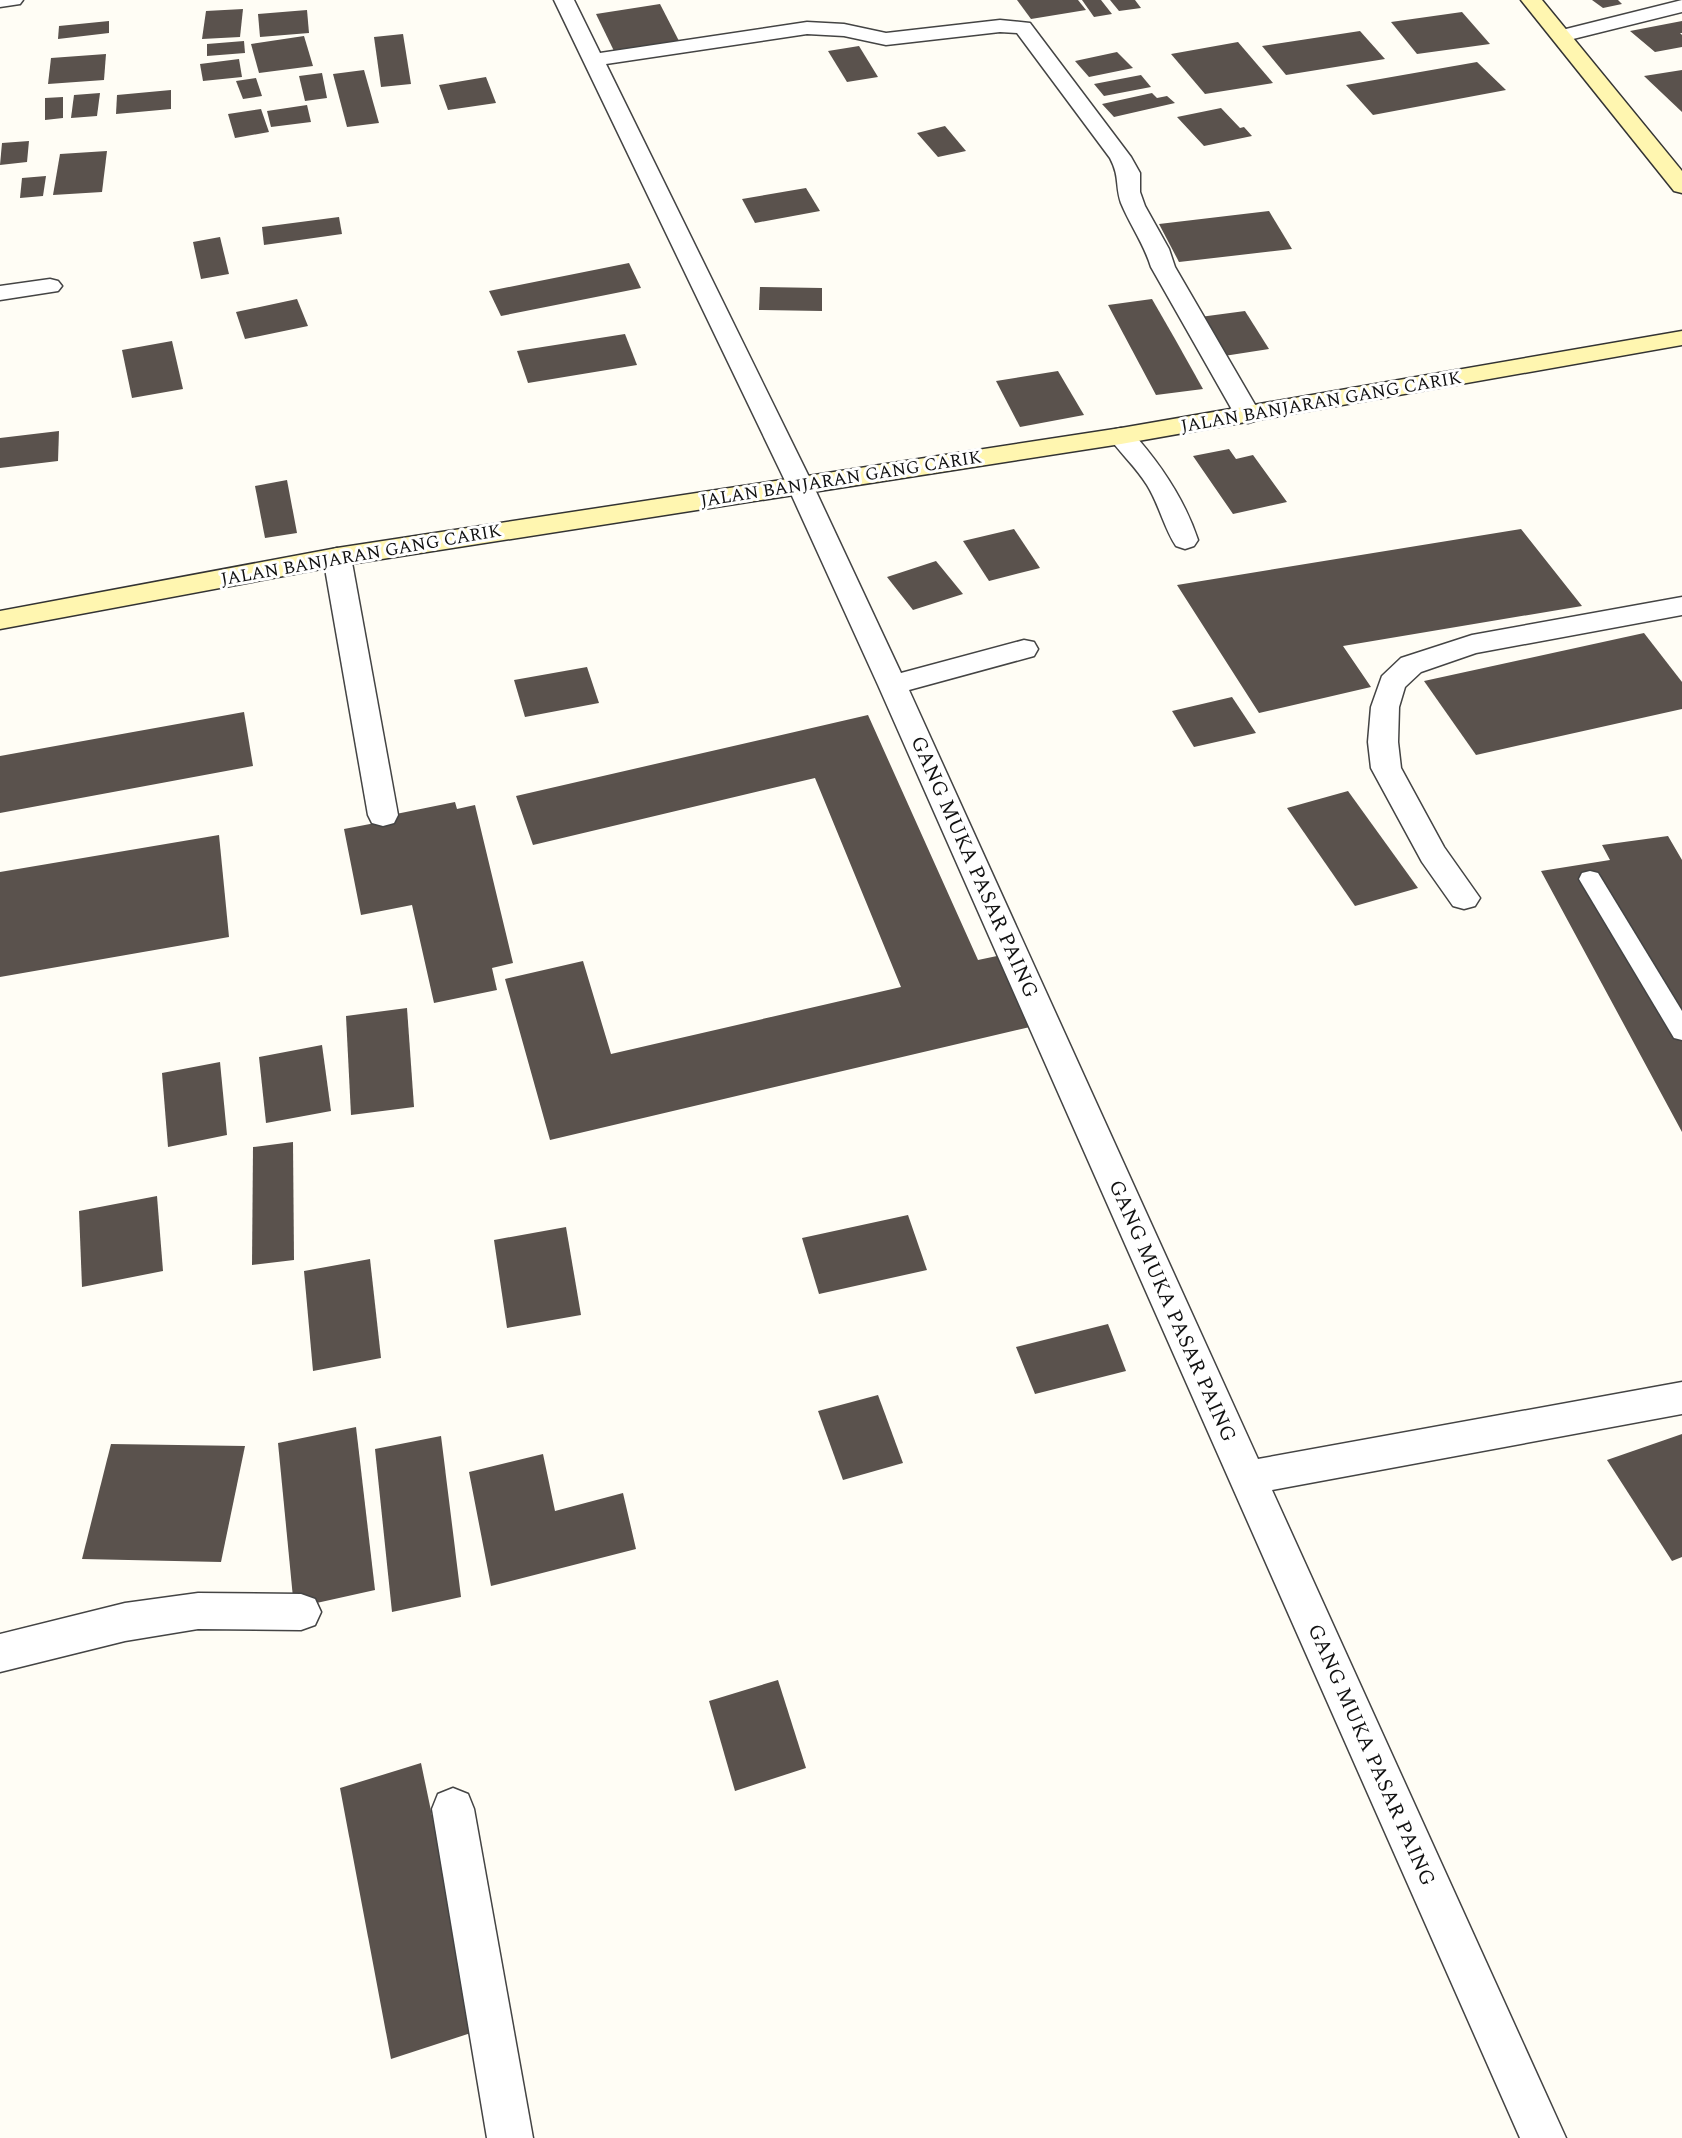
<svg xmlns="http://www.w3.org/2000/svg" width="1682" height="2138" viewBox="0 0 1682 2138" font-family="Spectral,serif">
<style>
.building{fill:#5a524d}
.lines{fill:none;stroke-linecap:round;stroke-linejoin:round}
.lane-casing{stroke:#444;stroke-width:3}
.street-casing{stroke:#444;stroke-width:3}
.secondary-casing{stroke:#333;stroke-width:3}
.lane{fill:#fff;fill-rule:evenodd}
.street{fill:#fff;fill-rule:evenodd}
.secondary{fill:#fff6b0;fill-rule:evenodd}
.labels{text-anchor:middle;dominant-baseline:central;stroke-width:6;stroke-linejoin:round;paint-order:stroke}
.far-street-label{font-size:18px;fill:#111;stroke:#fff}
.street-label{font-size:21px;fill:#111;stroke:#fff}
</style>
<rect width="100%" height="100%" fill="#fffdf5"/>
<g class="building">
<polygon points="1017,0 1078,0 1086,10 1031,19"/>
<polygon points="1082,0 1101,0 1112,14 1094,17"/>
<polygon points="1110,0 1135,0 1141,8 1119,11"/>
<polygon points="1592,0 1618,0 1622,4 1603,8"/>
<polygon points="660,4 679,41 614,51 596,14"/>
<polygon points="243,9 240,37 202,39 206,11"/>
<polygon points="307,10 309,33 260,37 258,14"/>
<polygon points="1462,12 1490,44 1417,54 1391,22"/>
<polygon points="109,21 109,33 58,39 59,26"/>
<polygon points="1682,21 1682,33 1680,33 1682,35 1682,47 1655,52 1630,31"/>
<polygon points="1360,31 1385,59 1286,75 1262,46"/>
<polygon points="403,34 411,84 381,87 374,37"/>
<polygon points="304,36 313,66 259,73 251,44"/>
<polygon points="244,41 245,53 207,56 207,44"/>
<polygon points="1238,42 1273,83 1205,94 1171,54"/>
<polygon points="859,46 878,77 847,82 828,51"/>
<polygon points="1117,52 1133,68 1089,77 1075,61"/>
<polygon points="106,54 104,80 48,84 51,58"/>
<polygon points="239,59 242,77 203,81 200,64"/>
<polygon points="1477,62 1506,90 1373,115 1346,85"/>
<polygon points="364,70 379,123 347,127 333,74"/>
<polygon points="1682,70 1682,112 1644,76"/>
<polygon points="322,73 327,98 305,101 299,76"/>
<polygon points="1141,75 1151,87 1104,96 1094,84"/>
<polygon points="486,77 496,103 448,110 439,85"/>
<polygon points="256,78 262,96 243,99 236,81"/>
<polygon points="171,90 171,109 116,114 117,95"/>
<polygon points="100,93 97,116 71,118 74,95"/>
<polygon points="1152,93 1157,98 1167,96 1175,103 1114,117 1102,104"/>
<polygon points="63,97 63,118 45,120 45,98"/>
<polygon points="307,105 311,122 271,127 267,111"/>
<polygon points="1221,108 1240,128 1244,127 1252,136 1204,146 1177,117"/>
<polygon points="261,109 269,132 235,138 228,114"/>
<polygon points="945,126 966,151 938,157 917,133"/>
<polygon points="29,141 27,162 0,165 2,143"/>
<polygon points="107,151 102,192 53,195 60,154"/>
<polygon points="46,176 43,196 20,198 22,178"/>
<polygon points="806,188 820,211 755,223 742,199"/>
<polygon points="1269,211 1292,249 1179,262 1159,224"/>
<polygon points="339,217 342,234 264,245 262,227"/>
<polygon points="220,237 229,274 201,279 193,242"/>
<polygon points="629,263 641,288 501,316 489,291"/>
<polygon points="760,287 822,288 822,311 759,310"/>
<polygon points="297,299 308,326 245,339 236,312"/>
<polygon points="1152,299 1175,339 1203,389 1156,395 1108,305"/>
<polygon points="1245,311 1269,349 1224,356 1200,317"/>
<polygon points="625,334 637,365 528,383 517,351"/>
<polygon points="172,341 183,389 132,398 122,350"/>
<polygon points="1058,371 1084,415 1020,427 996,381"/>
<polygon points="59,431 58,461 0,468 0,438"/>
<polygon points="1229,449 1236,459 1253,455 1287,502 1233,514 1193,456"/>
<polygon points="287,480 297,533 265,538 255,486"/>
<polygon points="1014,529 1040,568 989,581 963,541"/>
<polygon points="1521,529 1582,606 1343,646 1371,687 1259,713 1177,585"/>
<polygon points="936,561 963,594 913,610 887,577"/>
<polygon points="1644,633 1682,682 1682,709 1476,755 1424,681"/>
<polygon points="587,667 599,703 525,717 514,680"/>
<polygon points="1232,697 1256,733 1194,747 1172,711"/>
<polygon points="244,712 253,766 0,813 0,756"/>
<polygon points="868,715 978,960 997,956 1030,1027 550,1140 505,979 583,961 611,1054 901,987 815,778 533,845 516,796"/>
<polygon points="1348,791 1418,888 1355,906 1287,808"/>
<polygon points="455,802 457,809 475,805 513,963 492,968 497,990 434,1003 412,905 361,915 344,829 396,819 396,814"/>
<polygon points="219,835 229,937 0,977 0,872"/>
<polygon points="1668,836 1682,860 1682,1132 1541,871 1610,860 1602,845"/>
<polygon points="407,1008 414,1107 351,1115 346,1016"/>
<polygon points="322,1045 331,1111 266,1123 259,1057"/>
<polygon points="220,1062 227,1135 168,1147 162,1073"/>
<polygon points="293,1142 294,1260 252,1265 253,1147"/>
<polygon points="157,1196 163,1271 82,1287 79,1211"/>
<polygon points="908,1215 927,1270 819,1294 802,1238"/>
<polygon points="566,1227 581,1315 507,1328 494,1240"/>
<polygon points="370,1259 381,1358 313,1371 304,1271"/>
<polygon points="1108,1324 1126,1371 1035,1394 1016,1347"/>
<polygon points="878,1395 903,1463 843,1480 818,1411"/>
<polygon points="356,1427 375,1590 294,1608 278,1443"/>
<polygon points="1682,1434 1682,1557 1672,1561 1607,1460"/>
<polygon points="441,1436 461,1597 392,1612 375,1449"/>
<polygon points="111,1444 245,1446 221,1562 82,1559"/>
<polygon points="543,1454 555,1511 623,1493 636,1549 491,1586 469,1472"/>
<polygon points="778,1680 806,1768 735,1791 709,1701"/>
<polygon points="421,1763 477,2031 391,2059 340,1788"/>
</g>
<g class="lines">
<defs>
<polygon id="lane" points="1590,871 1598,873 1682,1011 1682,1040 1674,1038 1579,879 1582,873"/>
<g id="street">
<polygon points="0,0 23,0 20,4 0,7"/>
<path d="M554 0H574L600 53 807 22 844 24 886 33 1000 20 1030 23 1131 157 1140 173V192L1145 206 1169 249 1175 267 1261 415 1257 420 1248 423 1239 420 1235 415 1151 267C1144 244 1130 225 1121 203 1115 185 1120 177 1110 158L1017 33 1000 32 886 45 844 36 807 34 606 64 813 485 901 673 1024 640 1034 642 1038 649 1034 656 909 690 1258 1459 1682 1382V1414L1272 1490 1566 2138H1520L878 685 787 485Z"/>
<polygon points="1682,0 1682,12 1561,42 1554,40 1551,36 1554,32"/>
<polygon points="50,279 58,281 62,286 58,291 0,300 0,286"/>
<path d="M1121 428 1130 430C1160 463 1184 498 1198 540L1194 546 1185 549 1176 546C1164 528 1159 504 1147 485 1136 467 1120 453 1108 436L1112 430Z"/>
<polygon points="337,548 347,551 351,557 398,815 394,823 383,826 372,823 368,815 323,557 327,551"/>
<polygon points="1682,597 1682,615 1476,653 1421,672 1405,687 1399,707 1398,742 1401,768 1444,847 1480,898 1475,906 1464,909 1453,906 1422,862 1371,768 1368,742 1371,707 1382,676 1401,658 1472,635"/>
<polygon points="198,1593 301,1594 315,1599 321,1612 315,1625 301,1630 198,1629 125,1641 0,1672 0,1634 125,1603"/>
<polygon points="453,1788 468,1794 474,1809 533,2138 487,2138 432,1809 438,1794"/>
</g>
<g id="secondary">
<polygon points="1521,0 1542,0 1682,171 1682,193 1674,191"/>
<polygon points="1682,331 1682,345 1121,444 337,566 0,629 0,611 337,548 1121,428"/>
</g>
</defs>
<use href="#lane" class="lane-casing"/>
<use href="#street" class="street-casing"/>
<use href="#secondary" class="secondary-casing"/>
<use href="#lane" class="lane"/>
<use href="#street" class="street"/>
<use href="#secondary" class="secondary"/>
</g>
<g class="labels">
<g class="far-street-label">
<text transform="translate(1321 402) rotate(-10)">JALAN BANJARAN GANG CARIK</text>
<text transform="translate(841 479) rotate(-9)">JALAN BANJARAN GANG CARIK</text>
<text transform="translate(361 555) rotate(-10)">JALAN BANJARAN GANG CARIK</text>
</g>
<g class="street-label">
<text transform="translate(974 867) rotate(66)">GANG MUKA PASAR PAING</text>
<text transform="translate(1172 1311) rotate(66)">GANG MUKA PASAR PAING</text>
<text transform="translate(1371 1755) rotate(66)">GANG MUKA PASAR PAING</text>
</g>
</g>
</svg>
